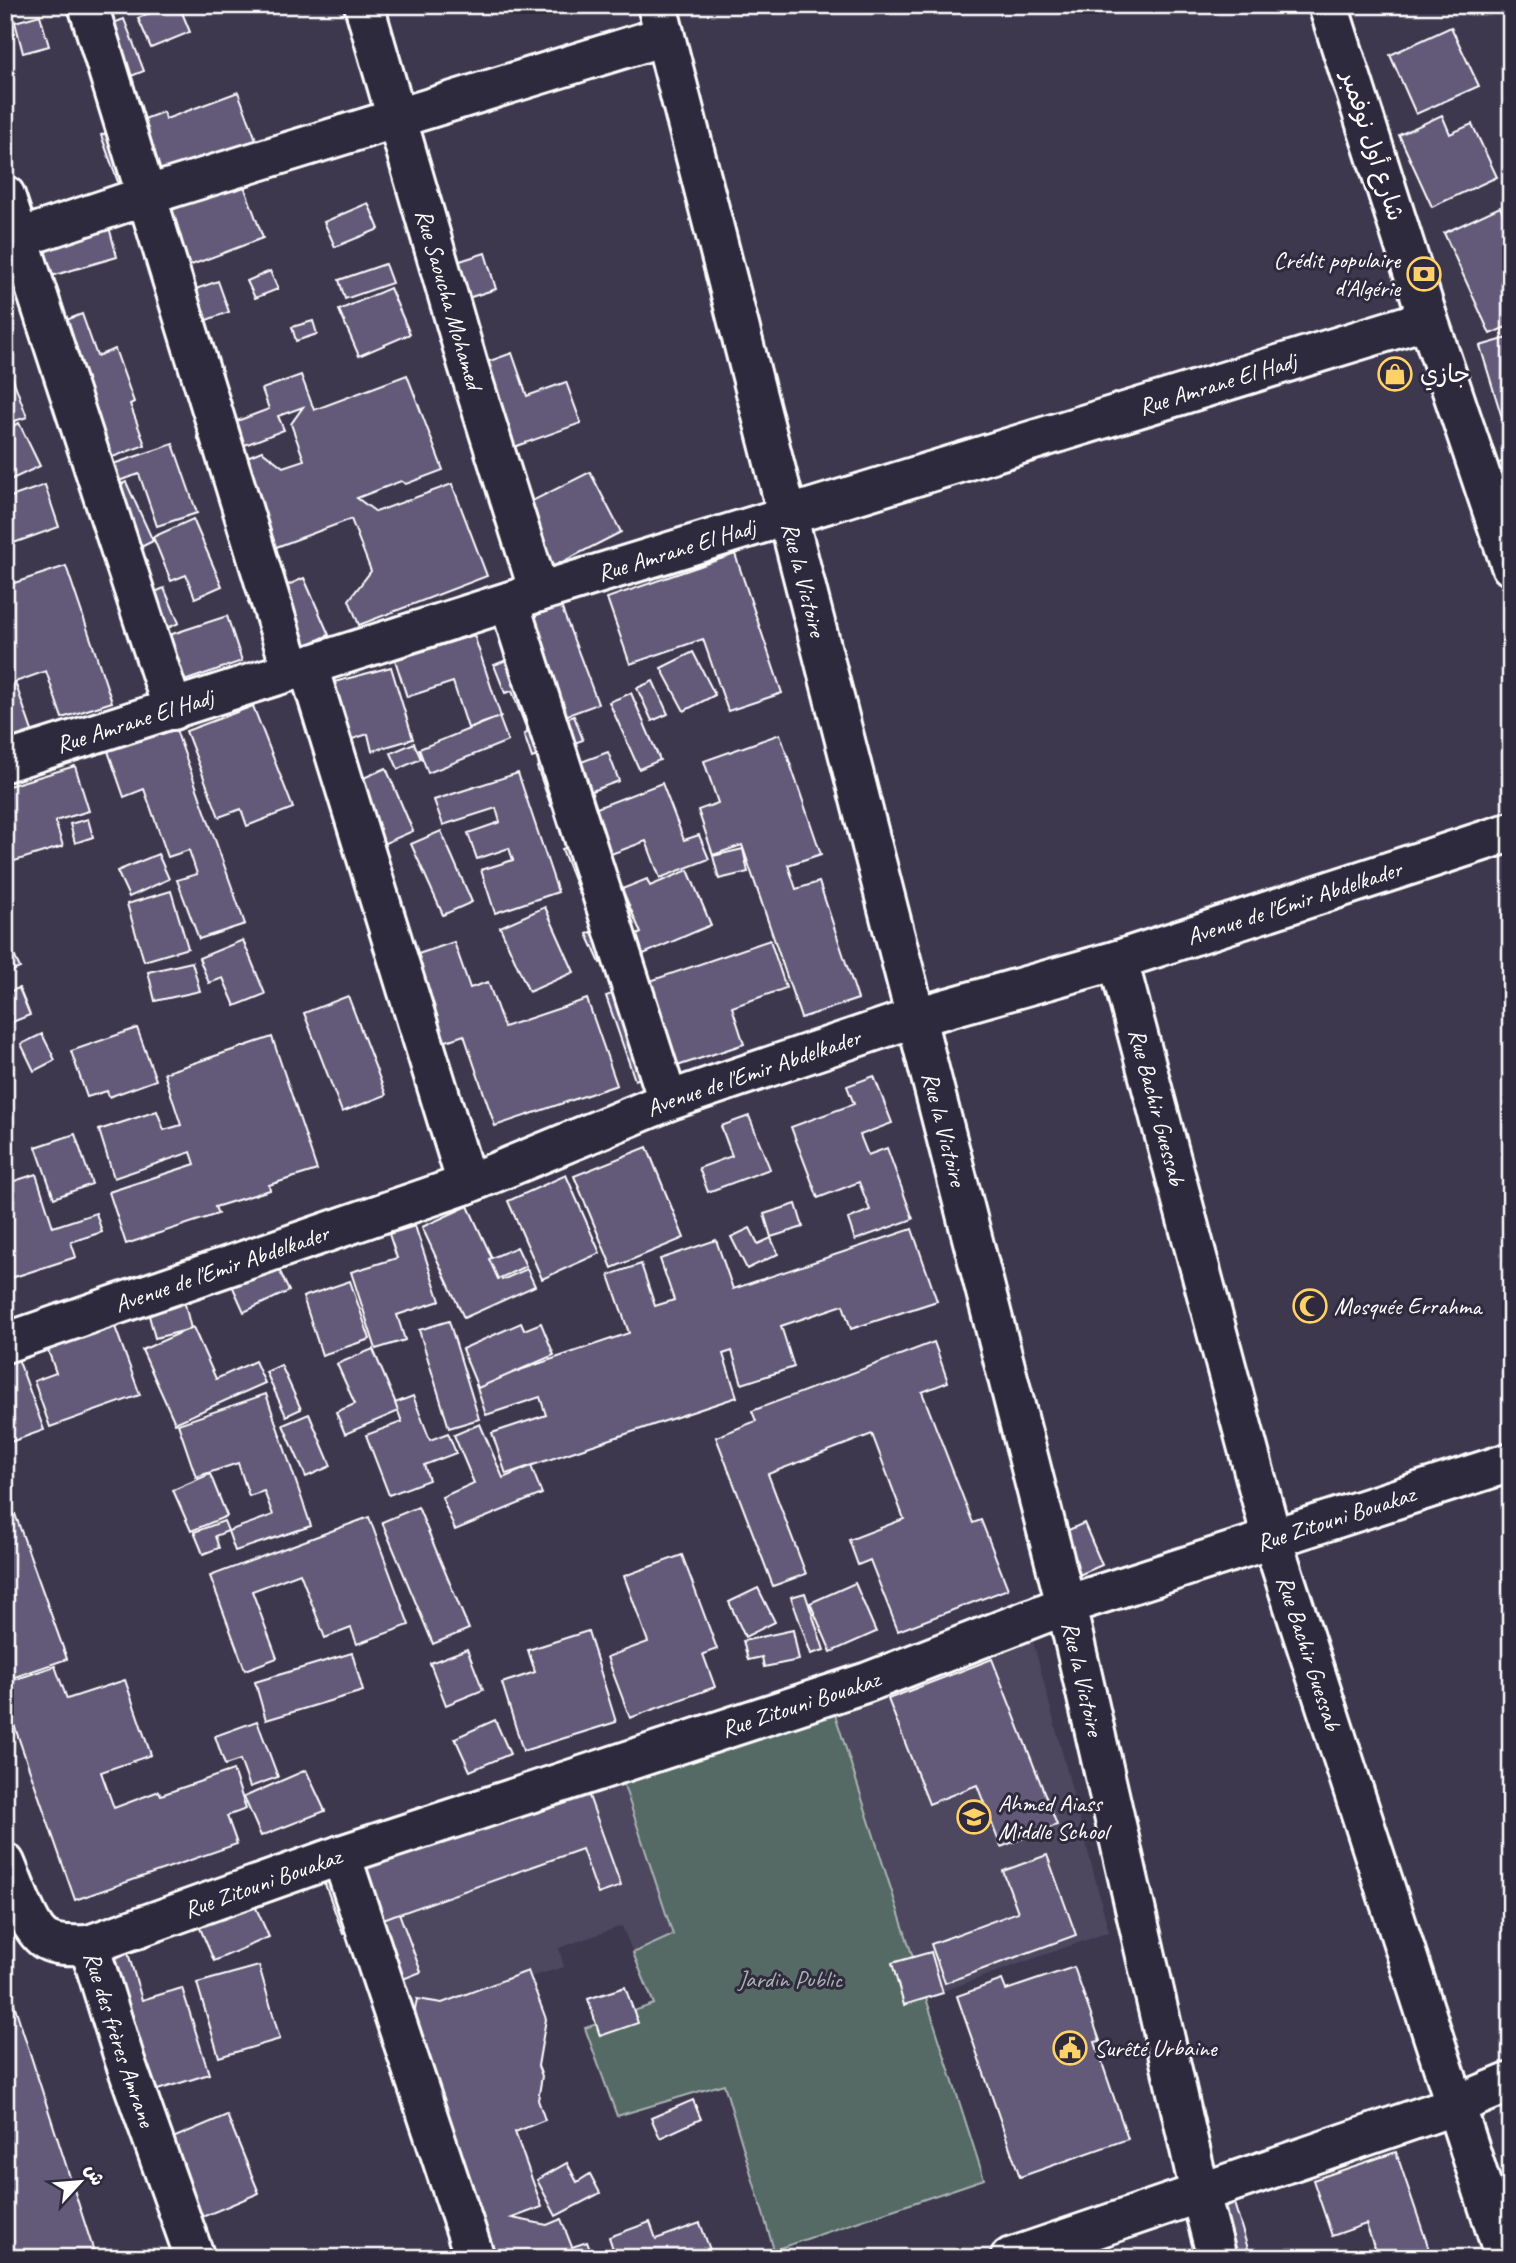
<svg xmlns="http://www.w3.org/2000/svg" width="1516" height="2263" viewBox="0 0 1516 2263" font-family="Caveat,'Playpen Sans Arabic',sans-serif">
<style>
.built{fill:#4d465e}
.green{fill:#556a65;stroke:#aab4b2;stroke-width:2}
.building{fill:#625a78;stroke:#fff;stroke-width:2}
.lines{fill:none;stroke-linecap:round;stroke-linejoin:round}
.minor-casing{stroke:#fff;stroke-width:44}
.major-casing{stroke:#fff;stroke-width:44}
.minor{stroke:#2f2a3d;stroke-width:38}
.major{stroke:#2f2a3d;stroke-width:38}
.labels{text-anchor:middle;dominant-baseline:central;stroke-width:6;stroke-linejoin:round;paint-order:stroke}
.street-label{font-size:24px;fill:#fff;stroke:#2f2a3d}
.poi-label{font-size:24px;fill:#fff;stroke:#2f2a3d;text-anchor:start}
.park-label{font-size:24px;fill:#aab4b2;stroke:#2f2a3d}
</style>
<rect width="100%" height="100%" fill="#3e384f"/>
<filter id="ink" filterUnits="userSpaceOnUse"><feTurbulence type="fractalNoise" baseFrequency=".0143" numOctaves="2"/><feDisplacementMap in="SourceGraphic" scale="14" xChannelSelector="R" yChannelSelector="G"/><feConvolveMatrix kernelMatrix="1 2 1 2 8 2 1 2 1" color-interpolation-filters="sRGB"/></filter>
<g filter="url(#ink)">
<g class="built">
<polygon points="1031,1633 1109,1932 926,1997 831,1702"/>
<polygon points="620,1773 674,1936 633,1953 622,1926 559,1948 564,1967 408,2014 354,1865"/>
</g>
<polygon class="green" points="831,1702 984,2179 774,2250 724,2084 617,2116 585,2028 654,2004 633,1953 673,1935 620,1773"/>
<g class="building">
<polygon points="170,5 179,5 190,32 151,48 138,18"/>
<polygon points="1502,5 1511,5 1511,45"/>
<polygon points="40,15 49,46 23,53 15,22"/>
<polygon points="124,19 144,71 101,88 81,35"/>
<polygon points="1451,27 1479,86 1416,114 1390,55"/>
<polygon points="238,92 257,142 122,193 101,135 163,112 166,119"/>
<polygon points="1442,115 1450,134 1472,124 1497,177 1432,207 1399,135"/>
<polygon points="243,183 263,238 165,275 145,220"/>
<polygon points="368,203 379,229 335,247 324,222"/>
<polygon points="1500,207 1511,230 1511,325 1490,334 1444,233"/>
<polygon points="109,227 117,257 31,282 22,253"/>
<polygon points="485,253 496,289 449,304 438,268"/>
<polygon points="385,264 392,283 345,299 339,280"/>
<polygon points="270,271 278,289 255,298 247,281"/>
<polygon points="218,281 229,312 179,330 168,299"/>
<polygon points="390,288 410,334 359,356 339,310"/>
<polygon points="82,314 97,356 115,349 134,402 130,404 145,445 83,468 32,333"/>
<polygon points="313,321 317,334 296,341 292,327"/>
<polygon points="1511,337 1511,433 1507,434 1480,346"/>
<polygon points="512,353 527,396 566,382 581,423 486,457 456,373"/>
<polygon points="9,368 27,417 5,424 5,369"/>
<polygon points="301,375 314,410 407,375 443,470 406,484 401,481 357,498 376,512 452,484 487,576 359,625 349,600 371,571 351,519 247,558 242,459 262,451 283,467 304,460 291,424 303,407 278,416 284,430 206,460 197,436 269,409 262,389"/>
<polygon points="19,423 40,466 8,481 5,475 5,429"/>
<polygon points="173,444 197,513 157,526 139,474 89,491 83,474"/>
<polygon points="1511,458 1511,514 1490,467"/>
<polygon points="590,472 621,532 525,581 494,520"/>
<polygon points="126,482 153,541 139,548 152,579 126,591 85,500"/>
<polygon points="45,485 59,527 5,546 5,499"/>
<polygon points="193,519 222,586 195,598 186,575 171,581 153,537"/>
<polygon points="735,554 782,693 728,711 703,639 630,664 607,598"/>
<polygon points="66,566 112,702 62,718 46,671 15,682 33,734 5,744 5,586"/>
<polygon points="304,578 329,635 272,660 248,602"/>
<polygon points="164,588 179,623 134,643 118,608"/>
<polygon points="561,606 598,704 527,730 512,691 505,693 494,665 524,653 513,624"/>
<polygon points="227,616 242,661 161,689 145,643"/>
<polygon points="474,635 501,717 468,728 453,682 407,697 395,660"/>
<polygon points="693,652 715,695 684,711 661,668"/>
<polygon points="391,667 413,739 372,751 368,734 340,743 323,685"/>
<polygon points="653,681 668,714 652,721 637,688"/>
<polygon points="631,693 660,760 639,769 609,702"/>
<polygon points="253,706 293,808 247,826 241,809 219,817 186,731"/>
<polygon points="574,716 583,740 532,758 524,734"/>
<polygon points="499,717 508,741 428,773 419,749"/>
<polygon points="175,727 245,924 199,939 177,880 197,874 189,850 168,857 144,789 124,797 108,751"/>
<polygon points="780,734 821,854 788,865 796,889 819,882 858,999 801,1018 742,845 713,855 698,810 718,803 704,761"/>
<polygon points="414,743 421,759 398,769 391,753"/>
<polygon points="608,752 619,781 551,806 537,767 565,757 568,767"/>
<polygon points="75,766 89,811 55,821 63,846 5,864 5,787"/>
<polygon points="386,768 413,831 360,854 332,792"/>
<polygon points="518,773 558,892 495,913 481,870 513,860 509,848 477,859 468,833 500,822 496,808 443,825 434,800"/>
<polygon points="662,783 684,840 699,835 709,859 660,878 646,841 600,858 609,881 579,893 562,849 569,846 560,822"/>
<polygon points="88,819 93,837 75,843 70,824"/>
<polygon points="441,831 472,902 443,915 411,844"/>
<polygon points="743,849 748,872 719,879 713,856"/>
<polygon points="158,854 169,879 129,897 117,871"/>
<polygon points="688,870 711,925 639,956 631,938 641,933 622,889 647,879 650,886"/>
<polygon points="171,891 188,948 144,961 127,904"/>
<polygon points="545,907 574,972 529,992 500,927"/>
<polygon points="618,920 631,950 600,963 587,934"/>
<polygon points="5,936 20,968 5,974"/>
<polygon points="243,940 265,994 235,1006 223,978 209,983 199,958"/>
<polygon points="770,940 786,988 732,1007 744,1044 635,1080 606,996"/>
<polygon points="454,942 470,988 488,982 504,1027 587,999 617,1085 495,1126 464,1035 434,1045 385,965"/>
<polygon points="192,962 200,991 155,1001 148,972"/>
<polygon points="19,988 30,1015 5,1025 5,993"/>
<polygon points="348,996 386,1095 342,1112 304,1013"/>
<polygon points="137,1028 156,1080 109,1097 107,1091 87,1097 71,1051"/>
<polygon points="42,1034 55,1060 34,1071 21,1044"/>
<polygon points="272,1037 317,1170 269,1185 270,1190 215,1207 218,1214 126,1244 109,1192 195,1164 191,1152 114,1178 99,1130 157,1111 164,1130 181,1125 164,1073"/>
<polygon points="874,1076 892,1123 860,1135 868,1155 887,1148 913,1219 855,1240 848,1219 870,1210 859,1182 818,1198 791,1127 854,1104 847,1086"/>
<polygon points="5,1113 15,1144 5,1147"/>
<polygon points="749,1116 770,1169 708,1192 699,1168 732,1156 721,1126"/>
<polygon points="75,1134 92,1184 54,1198 36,1147"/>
<polygon points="647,1147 684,1238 612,1268 574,1176"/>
<polygon points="36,1174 53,1227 96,1213 102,1232 71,1242 76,1257 5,1280 5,1184"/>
<polygon points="566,1175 600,1253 542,1279 508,1201"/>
<polygon points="796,1204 803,1227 771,1237 764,1214"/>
<polygon points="468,1206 502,1280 527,1269 535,1286 464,1318 422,1227"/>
<polygon points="415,1226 440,1301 397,1315 405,1340 376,1349 351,1272 397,1258 389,1234"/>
<polygon points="750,1228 758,1244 771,1238 778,1254 747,1269 731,1237"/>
<polygon points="912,1229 937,1301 851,1329 843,1305 781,1326 794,1367 742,1384 732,1351 723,1354 737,1397 506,1474 492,1433 546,1415 540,1397 486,1415 476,1385 629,1333 609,1275 641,1264 655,1306 674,1300 660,1259 716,1240 733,1289"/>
<polygon points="517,1247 526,1266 498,1279 489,1259"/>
<polygon points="276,1263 289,1291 244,1312 231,1283"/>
<polygon points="350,1281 370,1339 322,1355 303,1297"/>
<polygon points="184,1300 191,1329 155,1338 147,1308"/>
<polygon points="449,1321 479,1419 449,1428 419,1330"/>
<polygon points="521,1323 524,1330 541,1323 554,1355 478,1388 462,1349"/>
<polygon points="114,1324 140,1395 50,1427 34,1381 56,1373 47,1347"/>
<polygon points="193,1327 216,1379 255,1361 265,1383 175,1423 142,1350"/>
<polygon points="934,1342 948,1382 922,1392 973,1523 981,1520 1008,1589 898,1631 870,1560 858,1565 849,1540 904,1519 872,1434 768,1474 806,1574 773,1586 716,1437 756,1421 752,1411"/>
<polygon points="373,1349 399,1411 345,1434 336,1412 355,1404 337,1364"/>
<polygon points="17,1356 44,1430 5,1444 5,1361"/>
<polygon points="281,1365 301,1409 286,1416 266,1372"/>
<polygon points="266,1394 311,1526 235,1551 228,1531 273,1515 264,1491 249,1496 238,1463 196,1477 178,1424"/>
<polygon points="413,1396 430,1440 448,1433 456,1453 424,1465 429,1480 389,1495 366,1435 402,1422 395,1403"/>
<polygon points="309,1414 331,1466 306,1477 283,1425"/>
<polygon points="480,1424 503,1478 531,1466 542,1494 455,1530 442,1497 474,1483 454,1435"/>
<polygon points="210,1474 227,1516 191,1531 173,1490"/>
<polygon points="5,1486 67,1659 12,1678 5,1659"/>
<polygon points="418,1507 469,1629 433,1644 382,1522"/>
<polygon points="369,1517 409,1625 357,1644 351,1628 325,1638 300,1573 252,1591 277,1658 245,1670 210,1576"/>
<polygon points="224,1521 228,1531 215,1536 219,1548 203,1554 194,1532"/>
<polygon points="1084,1523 1102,1565 1061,1583 1042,1542"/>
<polygon points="682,1555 717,1649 703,1654 715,1687 630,1718 607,1657 648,1642 624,1576"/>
<polygon points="855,1583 876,1632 831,1652 810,1603"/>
<polygon points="758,1588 775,1622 745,1637 729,1602"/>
<polygon points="805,1593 824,1650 811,1654 791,1597"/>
<polygon points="793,1630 799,1660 764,1667 762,1657 748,1660 743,1641"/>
<polygon points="588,1631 616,1722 523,1751 502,1683 535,1672 528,1650"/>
<polygon points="467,1649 483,1690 446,1705 430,1663"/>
<polygon points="352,1653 363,1691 266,1720 255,1682"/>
<polygon points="992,1659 1057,1825 1001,1847 977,1785 929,1804 888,1699"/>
<polygon points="55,1666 67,1699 125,1680 151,1755 101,1772 114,1808 159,1791 161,1795 233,1770 246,1809 227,1816 237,1844 75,1900 5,1699 5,1683"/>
<polygon points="495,1720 510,1754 470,1771 455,1738"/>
<polygon points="257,1721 278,1777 250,1787 240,1760 225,1765 215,1736"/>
<polygon points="306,1770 325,1811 261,1836 244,1797"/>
<polygon points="583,1779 621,1886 598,1894 582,1849 343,1934 324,1881"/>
<polygon points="1047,1855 1076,1935 945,1983 931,1944 1018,1912 1003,1871"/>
<polygon points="248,1890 269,1937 214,1961 194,1914"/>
<polygon points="399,1913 421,1972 395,1982 412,2026 417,1999 442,2003 528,1971 546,2019 538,2066 542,2076 538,2100 545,2120 515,2132 542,2207 512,2218 547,2225 561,2219 572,2247 587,2242 593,2258 470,2258 346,1933"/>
<polygon points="138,1925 146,1948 128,1953 142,2000 182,1988 209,2074 119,2102 70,1946"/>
<polygon points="931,1952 943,1993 904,2005 892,1963"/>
<polygon points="259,1966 280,2039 219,2057 197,1983"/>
<polygon points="1074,1967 1100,2041 1095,2042 1128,2139 1020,2177 957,1996 1002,1980 1006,1990"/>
<polygon points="7,1982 96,2258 5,2258 5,1983"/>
<polygon points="625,1987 638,2023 600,2036 588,1999"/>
<polygon points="693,2100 701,2119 660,2138 651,2118"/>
<polygon points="227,2115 259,2193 200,2218 168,2140"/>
<polygon points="1396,2152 1432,2258 1378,2258 1366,2224 1332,2236 1313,2180"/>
<polygon points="567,2163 577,2182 590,2174 600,2193 556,2216 537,2180"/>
<polygon points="1234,2203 1249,2252 1229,2258 1200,2213"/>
<polygon points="650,2222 656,2239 700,2223 713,2258 616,2258 609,2237"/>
</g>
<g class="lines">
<defs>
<g id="minor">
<polyline points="88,5 292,671"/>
<path id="s1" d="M364 5 468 365 539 592"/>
<path id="s2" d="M657 5 1066 1605 1200 2193 1010 2258"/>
<polyline points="5,195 173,710"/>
<polyline points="5,243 148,195 664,36"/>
<polyline points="509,602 668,1101"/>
<polyline points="308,666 467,1184"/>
<path id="s3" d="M5 762 539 592 1428 319"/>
<path id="s4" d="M1118 960 1272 1539 1505 2258"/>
<path id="s5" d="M5 1343 467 1184 668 1101 916 1017 1118 960 1511 832"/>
<polyline points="341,1855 475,2258"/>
<path id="s6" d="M5 1863C13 1881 29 1931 46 1940 58 1947 75 1945 89 1945L125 2061 195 2258"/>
<path id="s7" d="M89 1945 341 1855 868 1682 1066 1605 1511 1462"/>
</g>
<g id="major">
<polyline points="1328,5 1428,319 1511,566"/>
<polyline points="1217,2258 1200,2193 1456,2105 1511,2082"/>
</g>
</defs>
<use href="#minor" class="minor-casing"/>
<use href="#major" class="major-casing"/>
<use href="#minor" class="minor"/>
<use href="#major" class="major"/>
</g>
</g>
<defs>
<symbol id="bank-ring" viewBox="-11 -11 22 22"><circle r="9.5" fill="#2f2a3d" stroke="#ffd166" stroke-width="1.5"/><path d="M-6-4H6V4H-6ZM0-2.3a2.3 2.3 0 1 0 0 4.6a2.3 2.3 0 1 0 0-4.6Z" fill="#ffd166"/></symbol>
<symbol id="shop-ring" viewBox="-11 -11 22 22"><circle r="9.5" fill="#2f2a3d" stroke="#ffd166" stroke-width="1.5"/><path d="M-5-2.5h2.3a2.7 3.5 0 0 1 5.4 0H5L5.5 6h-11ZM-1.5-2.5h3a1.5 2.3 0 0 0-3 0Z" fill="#ffd166"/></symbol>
<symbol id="mosque-ring" viewBox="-11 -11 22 22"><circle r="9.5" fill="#2f2a3d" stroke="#ffd166" stroke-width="1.5"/><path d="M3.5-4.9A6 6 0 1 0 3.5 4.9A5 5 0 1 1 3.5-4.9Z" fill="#ffd166"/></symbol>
<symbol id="school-ring" viewBox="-11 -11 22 22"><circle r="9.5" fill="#2f2a3d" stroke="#ffd166" stroke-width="1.5"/><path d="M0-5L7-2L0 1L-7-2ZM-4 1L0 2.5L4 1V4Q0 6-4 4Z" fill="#ffd166"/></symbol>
<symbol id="civic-ring" viewBox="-11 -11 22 22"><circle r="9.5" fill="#2f2a3d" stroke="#ffd166" stroke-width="1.5"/><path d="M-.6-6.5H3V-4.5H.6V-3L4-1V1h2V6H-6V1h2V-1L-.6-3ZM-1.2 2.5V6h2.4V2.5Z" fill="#ffd166"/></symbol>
</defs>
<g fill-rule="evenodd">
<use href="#bank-ring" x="1405" y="255" width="38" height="38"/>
<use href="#shop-ring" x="1376" y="355" width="38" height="38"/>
<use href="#mosque-ring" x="1291" y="1287" width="38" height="38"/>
<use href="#school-ring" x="955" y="1798" width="38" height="38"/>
<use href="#civic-ring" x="1051" y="2029" width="38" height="38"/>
</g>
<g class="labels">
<g class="street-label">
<text transform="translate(1373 146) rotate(72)">شارع أول نوفمبر</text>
<text stroke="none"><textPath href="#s1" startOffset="306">Rue Saoucha Mohamed</textPath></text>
<text stroke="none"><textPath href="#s3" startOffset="1270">Rue Amrane El Hadj</textPath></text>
<text stroke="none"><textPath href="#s3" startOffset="704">Rue Amrane El Hadj</textPath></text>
<text stroke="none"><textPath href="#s2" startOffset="593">Rue la Victoire</textPath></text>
<text stroke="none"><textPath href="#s3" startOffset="136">Rue Amrane El Hadj</textPath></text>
<text stroke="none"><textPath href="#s5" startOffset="1363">Avenue de l'Emir Abdelkader</textPath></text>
<text stroke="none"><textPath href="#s5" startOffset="796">Avenue de l'Emir Abdelkader</textPath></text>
<text stroke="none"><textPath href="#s4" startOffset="152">Rue Bachir Guessab</textPath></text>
<text stroke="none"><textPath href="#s2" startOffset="1160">Rue la Victoire</textPath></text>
<text stroke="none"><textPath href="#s5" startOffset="229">Avenue de l'Emir Abdelkader</textPath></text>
<text stroke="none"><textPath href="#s7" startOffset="1318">Rue Zitouni Bouakaz</textPath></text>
<text stroke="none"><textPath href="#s4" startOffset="719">Rue Bachir Guessab</textPath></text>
<text stroke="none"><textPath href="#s2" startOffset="1727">Rue la Victoire</textPath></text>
<text stroke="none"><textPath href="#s7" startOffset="751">Rue Zitouni Bouakaz</textPath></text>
<text stroke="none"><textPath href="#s7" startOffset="184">Rue Zitouni Bouakaz</textPath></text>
<text stroke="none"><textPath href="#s6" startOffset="231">Rue des frères Amrane</textPath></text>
</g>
<g class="poi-label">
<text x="1400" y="260" text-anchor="end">Crédit populaire<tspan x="1400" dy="28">d'Algérie</tspan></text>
<text x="1420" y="374">جازي</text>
<text x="1334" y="1306">Mosquée Errahma</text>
<text x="998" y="1803">Ahmed Aiass<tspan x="998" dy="28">Middle School</tspan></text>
<text x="1094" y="2048">Surêté Urbaine</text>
</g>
<g class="park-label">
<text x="790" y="1979">Jardin Public</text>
</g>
</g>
<rect width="1516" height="2263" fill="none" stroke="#2f2a3d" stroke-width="28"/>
<rect x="14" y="14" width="1488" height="2235" fill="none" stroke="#fff" stroke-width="2.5" filter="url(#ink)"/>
<g transform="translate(80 2182) rotate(64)" stroke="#2f2a3d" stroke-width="5" paint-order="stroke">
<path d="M0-5L12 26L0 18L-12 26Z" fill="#ffffff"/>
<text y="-10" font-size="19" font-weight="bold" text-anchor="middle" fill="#ffffff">ش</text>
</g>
</svg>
